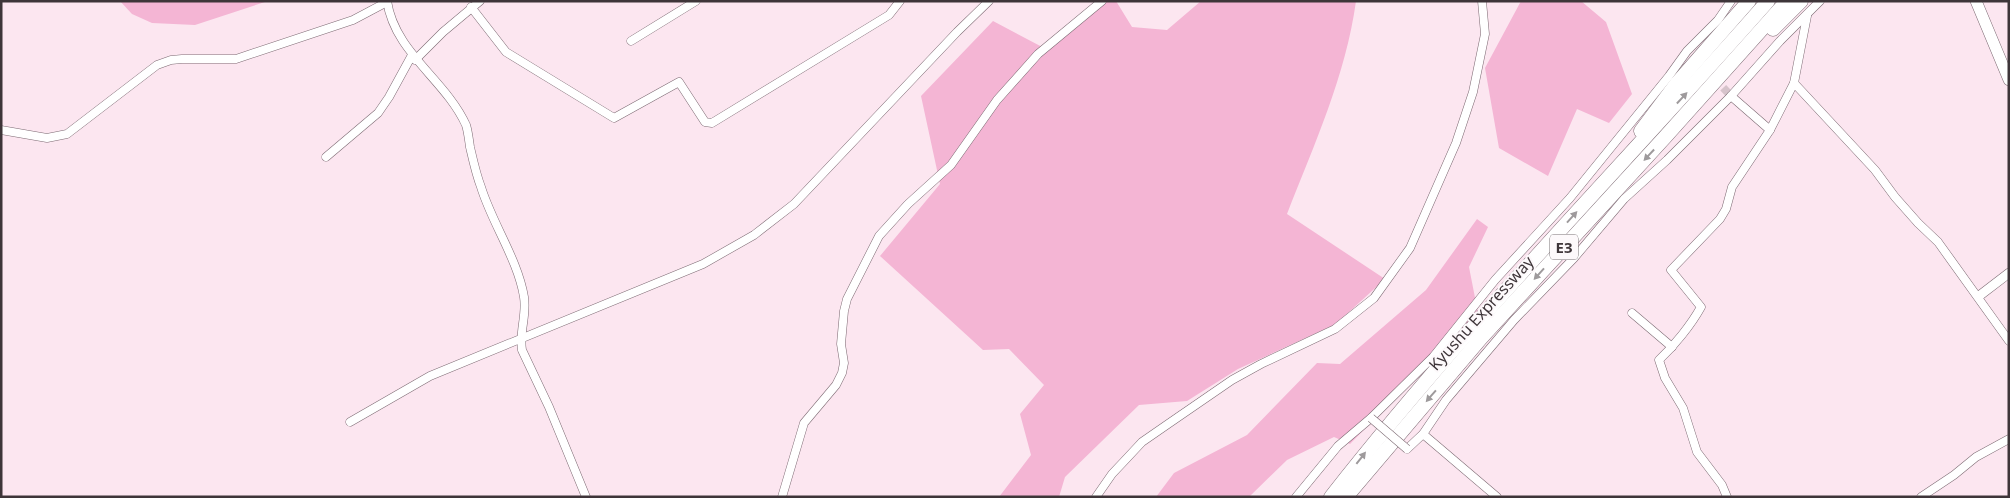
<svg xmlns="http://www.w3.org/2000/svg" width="2010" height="498" viewBox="0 0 2010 498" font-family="'Noto Sans',sans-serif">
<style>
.green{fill:#f4b5d4}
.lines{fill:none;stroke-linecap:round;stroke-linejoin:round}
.minor-tunnel{stroke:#d6c3cb;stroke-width:8;stroke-dasharray:8 4;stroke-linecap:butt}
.minor-casing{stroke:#7d6a73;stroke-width:9}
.tertiary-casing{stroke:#7d6a73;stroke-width:10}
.primary-casing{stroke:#7d6a73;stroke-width:12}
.motorway-casing{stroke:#7d6a73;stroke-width:15}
.minor{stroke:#fff;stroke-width:8}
.tertiary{stroke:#fff;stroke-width:9}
.primary{stroke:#fff;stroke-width:11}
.motorway{stroke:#fff;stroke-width:14}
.minor-bridge-casing{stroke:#7d6a73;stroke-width:9;stroke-linecap:butt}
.minor-bridge{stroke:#fff;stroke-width:8}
.oneway{fill:#9e9a9c}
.labels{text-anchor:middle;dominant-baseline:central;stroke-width:4;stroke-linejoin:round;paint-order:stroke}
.shield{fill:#fdf9fb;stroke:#777073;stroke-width:1}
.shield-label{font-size:15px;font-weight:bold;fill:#3e3539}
.street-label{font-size:16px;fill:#3e3539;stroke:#fdf9fb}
</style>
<rect width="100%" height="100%" fill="#fce6f0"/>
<g class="green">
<polygon points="120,1 268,1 195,25 152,23 132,14"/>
<path d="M1106 1H1116L1132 27 1167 30 1201 1H1356C1346 75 1314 145 1287 214L1385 279 1336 324 1238 369 1187 401 1139 405 1065 477 1059 497H999L1031 455 1020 414 1044 385 1009 349 983 350 880 256 940 184 921 96 993 21 1046 49Z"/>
<polygon points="1521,1 1581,1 1606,22 1632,94 1609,123 1577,109 1548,176 1499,148 1485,68"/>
<polygon points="1477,219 1488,227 1469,267 1478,313 1350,444 1334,437 1287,460 1249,497 1156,497 1174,473 1247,435 1317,363 1340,364 1426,290"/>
</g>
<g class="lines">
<polyline class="minor-tunnel" points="1715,79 1731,96"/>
<defs>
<g id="minor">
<path d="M387 1C395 53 445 79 466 125 468 131 469 140 470 147 473 160 476 174 481 187 492 223 518 260 524 297 527 315 519 332 522 350L549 407 586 497"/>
<polyline points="471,7 506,52 614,118 679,82 705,122 712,123 889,15 900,1"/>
<polyline points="631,41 696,1"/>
<polyline points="415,60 443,32 480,1"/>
<polyline points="1794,83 1875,170 1895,197 1918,223 1938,242 2009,341"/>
<polyline points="1731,96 1770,130"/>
<polyline points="1,130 47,138 67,134 157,65 171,60 182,59 236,59 353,20 387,2"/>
<polyline points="326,157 378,113 389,97 412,55"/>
<polyline points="1632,313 1672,347"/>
<polyline points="350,422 430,376 703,264 754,235 794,204 957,32 989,1"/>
<polyline points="1423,434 1497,497"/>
<polyline points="1407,449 1423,434 1446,400 1514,320 1574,258 1624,199 1667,160 1731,96 1780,41 1820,1"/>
<polyline points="782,497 804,423 836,385 842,373 844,363 841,344 844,311 847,299 879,236 908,204 951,165 997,100 1038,54 1102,1"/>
<polyline points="1096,497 1112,474 1128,457 1142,442 1168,424 1232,380 1261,364 1335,329 1374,298 1410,248 1456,143 1473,92 1485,34 1482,1"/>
<polyline points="1296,497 1338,446 1371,418 1433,357 1495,280 1570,198 1669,76 1687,51 1718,20 1731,1"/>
<path d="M1727 497 1722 485 1697 452 1683 408 1665 378 1659 360C1674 346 1691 325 1701 307L1671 270 1720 219 1726 209 1732 187 1770 130 1794 83 1807 16"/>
<polyline points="1921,497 1954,475 1976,457 2009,439"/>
</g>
<polyline id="tertiary" points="1979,296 2009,273"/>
<polyline id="primary" points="1976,1 2009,80"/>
<g id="motorway">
<polyline points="1773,29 1801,1"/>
<polyline points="1641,131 1677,83 1749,1"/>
<path d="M1331 497C1467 323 1623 166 1768 1"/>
<polyline points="1346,497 1481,338 1666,136 1787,1"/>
</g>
</defs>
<use href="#minor" class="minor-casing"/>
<use href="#tertiary" class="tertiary-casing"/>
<use href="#primary" class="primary-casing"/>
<use href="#motorway" class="motorway-casing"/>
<use href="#minor" class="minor"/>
<use href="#tertiary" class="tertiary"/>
<use href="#primary" class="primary"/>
<use href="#motorway" class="motorway"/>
<defs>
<polyline id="minor-bridge" points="1371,418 1407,449"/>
</defs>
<use href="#minor-bridge" class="minor-bridge-casing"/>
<use href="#minor-bridge" class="minor-bridge"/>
</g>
<defs><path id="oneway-solid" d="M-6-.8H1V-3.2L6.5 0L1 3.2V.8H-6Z" transform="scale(1.25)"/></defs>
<g class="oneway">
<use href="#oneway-solid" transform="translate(1682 98) rotate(-47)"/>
<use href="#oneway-solid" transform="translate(1649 155) rotate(133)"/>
<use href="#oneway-solid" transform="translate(1572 217) rotate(-48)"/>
<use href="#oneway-solid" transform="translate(1539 274) rotate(132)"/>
<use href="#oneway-solid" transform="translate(1431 396) rotate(131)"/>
<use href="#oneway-solid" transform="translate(1361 458) rotate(-52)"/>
</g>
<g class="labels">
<rect class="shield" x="1550" y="234.5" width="28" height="25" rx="4"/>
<g class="shield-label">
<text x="1564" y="247">E3</text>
</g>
<g class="street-label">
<text transform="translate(1481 313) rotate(-48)">Kyushu Expressway</text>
</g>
</g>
<rect width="2010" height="498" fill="none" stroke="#3e3539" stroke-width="5"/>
</svg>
